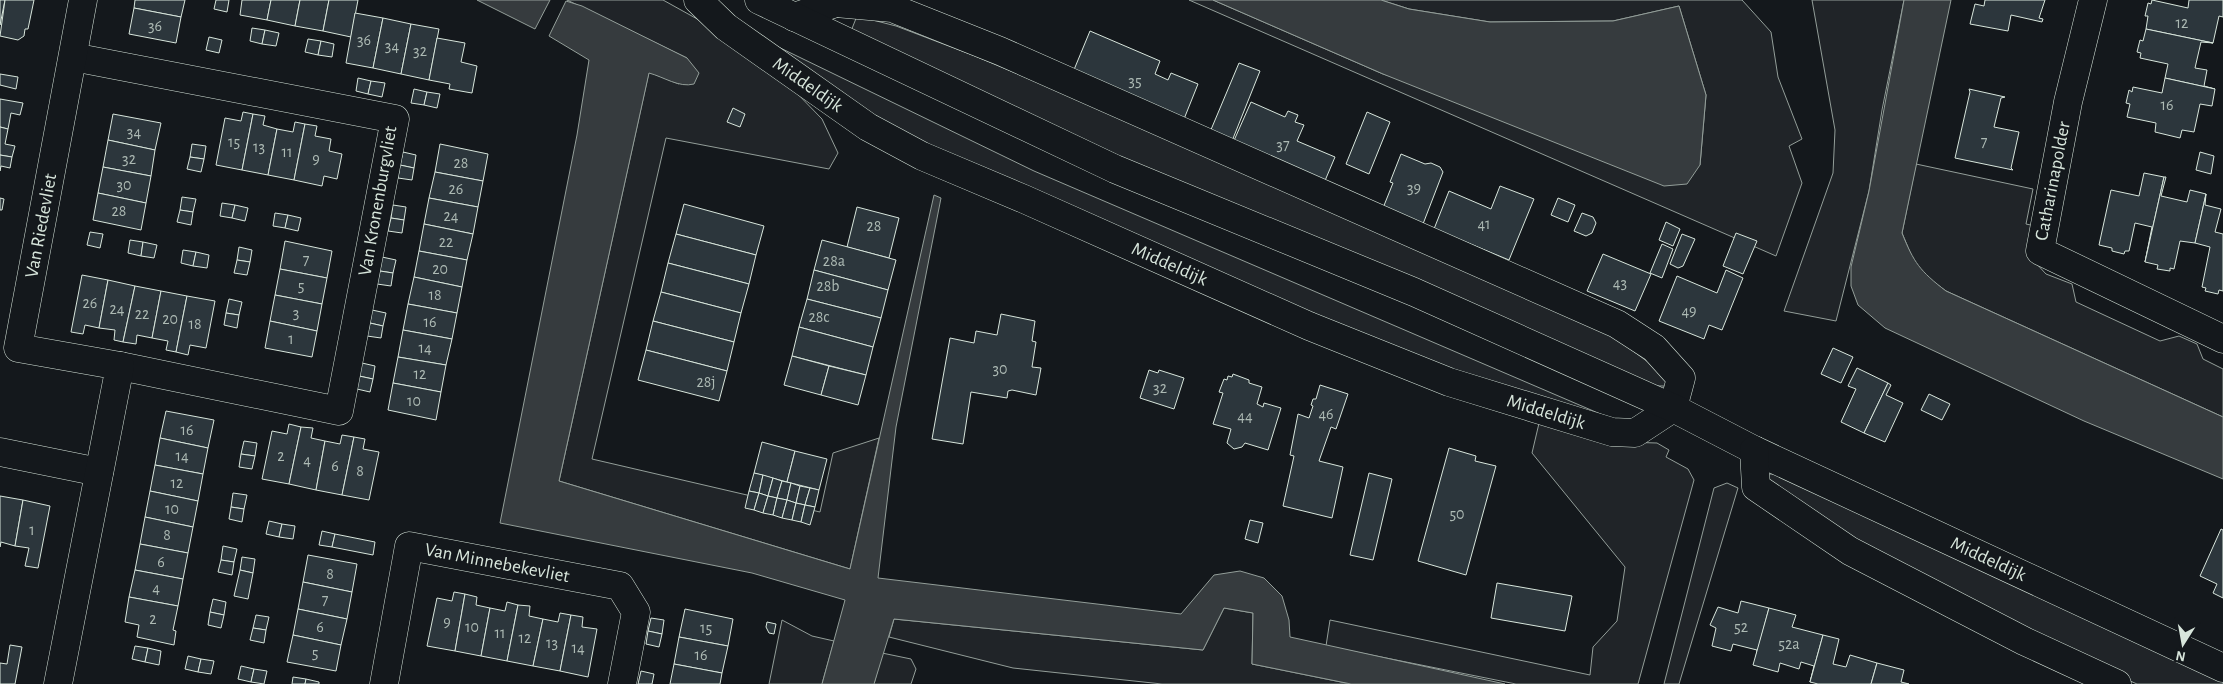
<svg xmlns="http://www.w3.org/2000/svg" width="2223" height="684" viewBox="0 0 2223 684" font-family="'Alegreya Sans',sans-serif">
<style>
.green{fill:#202428;stroke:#939e99}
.water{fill:#363b3e;stroke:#939e99}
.building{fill:#2c363c;stroke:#d8e6dc}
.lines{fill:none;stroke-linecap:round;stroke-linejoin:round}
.minor-casing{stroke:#d8e6dc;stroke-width:29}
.minor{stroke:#14181c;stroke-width:28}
.labels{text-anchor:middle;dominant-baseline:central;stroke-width:4;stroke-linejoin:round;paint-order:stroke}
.number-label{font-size:16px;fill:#adbab4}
.street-label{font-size:19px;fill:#d8e6dc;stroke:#14181c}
</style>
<rect width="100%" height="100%" fill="#14181c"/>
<g class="green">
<polygon points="567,0 663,0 699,20 788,84 822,119 838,153 829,169 666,138 592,459 820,512 833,453 879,438 850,569 559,481 649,72 679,84 687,58"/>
<polygon points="1189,0 1213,0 1383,74 1700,165 1706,95 1679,6 1613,21 1490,22 1409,9 1381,0 1742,0 1771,32 1778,77 1802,139 1789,146 1802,183 1776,256"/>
<polygon points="1812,0 1904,0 1882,110 1869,191 1836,321 1784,311 1833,173 1835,130"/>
<polygon points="857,16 896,26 975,56 1560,303 1606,331 1671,379 1666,386 1657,386 1141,166 851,31"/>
<polygon points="735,26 1034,171 1626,425 1459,372 1321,317 883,126"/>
<polygon points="1916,164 2033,189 2026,224 2035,226 2034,261 2046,274 2072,284 2076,302 2160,341 2179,336 2197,344 2203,359 2223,369 2223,417 1946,291 1923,274 1912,257 1902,233"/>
<polygon points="1540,419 1623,442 1657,443 1669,450 1666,457 1688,469 1694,480 1638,684 1516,684 1326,646 1330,620 1590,675 1593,647 1617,621 1625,567 1532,453"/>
<polygon points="1769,474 1776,474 2223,681 2223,684 2137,684 2074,656 1827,529 1765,481"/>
<polygon points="1727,483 1738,488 1679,684 1664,684 1714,488"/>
<polygon points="1224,608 1253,613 1252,664 1351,684 1162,684 1013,668 889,637 894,619 1203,650"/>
<polygon points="782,620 812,636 834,641 822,684 769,684"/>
<polygon points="882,653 911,659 916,669 911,684 874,684"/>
</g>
<g class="water">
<polygon points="477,0 550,0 535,29"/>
<polygon points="1213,0 1381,0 1409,9 1490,22 1613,21 1679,6 1706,95 1700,165 1687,184 1664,186 1383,74"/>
<path d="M1904 0H1951L1902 233C1914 263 1920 271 1946 291L2223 417V479L2084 421 1885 328 1858 305 1851 286V267L1869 191Z"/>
<path d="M566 1 582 6 687 58 699 73 694 84C679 88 664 77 649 73L559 481 850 569 934 195 941 198 896 427 878 578 1181 614 1214 575 1240 571 1264 578 1282 596 1289 620 1290 637 1505 684H1351L1252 664 1253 613 1224 608 1203 650 894 619 874 684H822L845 600 752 573 500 523 577 135 589 60 549 36Z"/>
</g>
<g class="building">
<polygon points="0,0 5,0 0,25"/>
<polygon points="5,0 34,0 28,29 25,29 24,36 18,40 0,36"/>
<polygon points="135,0 185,0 181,17 134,8"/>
<polygon points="216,0 229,0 227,12 214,9"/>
<polygon points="242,0 271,0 267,20 240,15"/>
<polygon points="271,0 300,0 295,26 267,20"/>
<polygon points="300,0 329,0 323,31 295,26"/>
<polygon points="329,0 358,0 351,37 323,31"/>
<polygon points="1985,0 2045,0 2039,18 2043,19 2042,22 2011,15 2008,31 1970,24 1975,4 1984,6"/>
<polygon points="2152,0 2188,8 2189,0 2223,0 2223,17 2219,16 2213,43 2146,29 2148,16 2145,16 2148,3 2151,4"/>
<polygon points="134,8 181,17 176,43 129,34"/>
<polygon points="355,13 383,18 373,68 346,63"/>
<polygon points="383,18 411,24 401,74 373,68"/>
<polygon points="411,24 439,29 429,80 401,74"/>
<polygon points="252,28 265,30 262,44 250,41"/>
<polygon points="2146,29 2213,43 2201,42 2195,68 2207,70 2204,86 2215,89 2165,78 2168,64 2140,58 2141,53 2137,52 2140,40 2143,41"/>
<polygon points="265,30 279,33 276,46 262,44"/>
<polygon points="1090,31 1160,61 1155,74 1168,80 1171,73 1198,84 1182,124 1071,77"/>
<polygon points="209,37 222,40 219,53 206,50"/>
<polygon points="437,38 465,43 461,62 477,66 472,93 449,89 450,84 429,80"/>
<polygon points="308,39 321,41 318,55 305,52"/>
<polygon points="321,41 334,44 332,57 318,55"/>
<polygon points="1239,63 1260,71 1232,141 1210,132"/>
<polygon points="0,74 18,77 16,89 0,85"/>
<polygon points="358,78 371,81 368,94 356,91"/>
<polygon points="2165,78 2215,89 2212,106 2200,104 2194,132 2182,130 2180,138 2155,132 2156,123 2127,117 2130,104 2126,103 2129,90 2132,92 2133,87 2162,93"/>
<polygon points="371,81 385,83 382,97 368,94"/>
<polygon points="414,89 427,92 424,105 411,103"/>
<polygon points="1969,89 2005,97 2001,98 1994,127 2019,132 2011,168 2013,170 1955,158 1970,92"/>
<polygon points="427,92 440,94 437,108 424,105"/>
<polygon points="0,99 23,103 20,115 11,113 8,129 0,127"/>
<polygon points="1251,102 1285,117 1288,111 1298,115 1295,122 1304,125 1297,141 1335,157 1324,183 1232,145"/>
<polygon points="733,108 745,114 740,127 727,122"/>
<polygon points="243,112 253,114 242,170 216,165 225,118 241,121"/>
<polygon points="1367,112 1390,122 1369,174 1346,164"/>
<polygon points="113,114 161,123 155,150 108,140"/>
<polygon points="253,114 265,116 263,125 277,129 268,175 242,170"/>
<polygon points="295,122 305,124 294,180 268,175 277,129 293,132"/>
<polygon points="305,124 317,126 315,136 331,139 329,151 342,154 337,179 324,176 322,186 294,180"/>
<polygon points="0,127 8,129 5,144 15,146 12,157 0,155"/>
<polygon points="108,140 155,150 151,176 103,167"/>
<polygon points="192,144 206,146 204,159 190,157"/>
<polygon points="440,144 488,154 483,181 435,172"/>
<polygon points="403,152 416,155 414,168 400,165"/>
<polygon points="2200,152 2214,156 2211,174 2196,170"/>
<polygon points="1401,154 1425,164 1431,163 1440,167 1443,172 1423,224 1383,208 1393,183 1390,182"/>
<polygon points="0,155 12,157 10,168 1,166 0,171"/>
<polygon points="190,157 204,159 201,172 187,169"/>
<polygon points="400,165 414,168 412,180 398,178"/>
<polygon points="103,167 151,176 146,203 98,193"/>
<polygon points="435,172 483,181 478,207 429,198"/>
<polygon points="2144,173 2164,177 2145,262 2152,227 2135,223 2129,251 2125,251 2124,254 2112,251 2112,248 2099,245 2111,190 2139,196"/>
<polygon points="2164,177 2166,177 2161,196 2187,202 2190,190 2206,194 2195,243 2180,241 2174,269 2170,268 2170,271 2157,269 2158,265 2145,262"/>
<polygon points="1500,186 1534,199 1509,260 1434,229 1449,191 1491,209"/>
<polygon points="98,193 146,203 141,230 93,220"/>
<polygon points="2206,194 2205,205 2221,209 2215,232 2223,234 2223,291 2219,290 2218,294 2205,291 2206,288 2202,287 2210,247 2195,243"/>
<polygon points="182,197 196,199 193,212 180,210"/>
<polygon points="0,198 4,199 2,210 0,210"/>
<polygon points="429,198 478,207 473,234 424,224"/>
<polygon points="1558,198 1575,205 1568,222 1551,215"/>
<polygon points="222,203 235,205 232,218 220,216"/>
<polygon points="684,204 764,226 756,255 676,234"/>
<polygon points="235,205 248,208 245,221 232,218"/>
<polygon points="393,205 406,207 404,220 391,218"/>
<polygon points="857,207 899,218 889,258 847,247"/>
<polygon points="180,210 193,212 191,225 177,222"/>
<polygon points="275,213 288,215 285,228 273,226"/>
<polygon points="1582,213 1593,217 1596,223 1592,233 1586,236 1574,231"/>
<polygon points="288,215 301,218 298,231 285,228"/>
<polygon points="391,218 404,220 402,233 388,231"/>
<polygon points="1666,222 1680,229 1673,246 1659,240"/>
<polygon points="424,224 473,234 467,260 419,251"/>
<polygon points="90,232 103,234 100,248 87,245"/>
<polygon points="1736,233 1757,241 1743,274 1723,266"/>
<polygon points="676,234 756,255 749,284 668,263"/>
<polygon points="1682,234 1695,239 1683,266 1678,268 1670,264"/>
<polygon points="130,240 143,242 141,256 128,253"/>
<polygon points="822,240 896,260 888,290 814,270"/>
<polygon points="285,241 332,251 327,278 280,269"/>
<polygon points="143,242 157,245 154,258 141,256"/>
<polygon points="1662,244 1673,249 1662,278 1650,273"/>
<polygon points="239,247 252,250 250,262 237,260"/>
<polygon points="183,250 196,252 193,266 181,263"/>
<polygon points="419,251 467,260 462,287 414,277"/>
<polygon points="196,252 209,255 207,268 193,266"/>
<polygon points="1603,254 1651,274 1635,311 1587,291"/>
<polygon points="382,257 396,260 393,273 380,271"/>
<polygon points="237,260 250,262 247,275 234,273"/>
<polygon points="668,263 749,284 741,313 661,292"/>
<polygon points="280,269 327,278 322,304 275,295"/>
<polygon points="814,270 888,290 881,318 807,299"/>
<polygon points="1726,270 1743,278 1722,330 1709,325 1704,339 1659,321 1677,276 1717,293"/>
<polygon points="380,271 393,273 391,286 377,284"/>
<polygon points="82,275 108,280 99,328 85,325 83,334 71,332"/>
<polygon points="414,277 462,287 457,313 408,304"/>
<polygon points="108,280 135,286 123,342 114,340 115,330 99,328"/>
<polygon points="135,286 161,291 152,338 137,335 136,344 123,342"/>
<polygon points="161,291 187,296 176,352 166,350 168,341 152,338"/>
<polygon points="661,292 741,313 734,342 653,321"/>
<polygon points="275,295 322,304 317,331 270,321"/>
<polygon points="187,296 215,301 206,348 190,345 188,355 176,352"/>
<polygon points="229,299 242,302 239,315 226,313"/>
<polygon points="807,299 881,318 873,347 799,327"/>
<polygon points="408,304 457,313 452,339 403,330"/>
<polygon points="372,310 386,313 383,326 370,323"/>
<polygon points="226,313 239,315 237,328 224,325"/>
<polygon points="1001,314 1035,321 1032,341 1036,342 1032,367 1041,368 1036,395 1012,390 1008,391 1007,398 971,392 963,444 932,439 950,338 974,343 976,331 997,335"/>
<polygon points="270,321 317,331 312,357 265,348"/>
<polygon points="653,321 734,342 727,371 646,350"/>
<polygon points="370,323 383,326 381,338 367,336"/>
<polygon points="799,327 873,347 866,375 792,356"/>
<polygon points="403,330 452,339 446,365 398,357"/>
<polygon points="1833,348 1853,357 1841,383 1821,374"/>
<polygon points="646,350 727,371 719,401 638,380"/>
<polygon points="792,356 829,366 821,395 784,385"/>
<polygon points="398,357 446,365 441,392 393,383"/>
<polygon points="362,363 375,366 373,379 359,376"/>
<polygon points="829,366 866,375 858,405 821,395"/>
<polygon points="1857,368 1888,383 1864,433 1841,422 1856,389 1848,386"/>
<polygon points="1149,370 1158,373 1159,370 1184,378 1174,409 1140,398"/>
<polygon points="1233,374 1249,380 1249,383 1262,387 1257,404 1263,407 1264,403 1281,408 1268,450 1245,443 1242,447 1234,449 1227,443 1231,429 1213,424 1223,393 1219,392 1224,379 1227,380 1228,376 1232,377"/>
<polygon points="359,376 373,379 370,392 357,389"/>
<polygon points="393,383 441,392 436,420 388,410"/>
<polygon points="1888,383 1891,385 1886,395 1903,403 1885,442 1864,433"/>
<polygon points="1320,385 1348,394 1336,429 1331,427 1319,461 1343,467 1332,518 1283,506 1294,456 1290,455 1298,414 1309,418 1313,406 1311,405 1313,399 1316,399"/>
<polygon points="1929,394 1950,404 1942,420 1921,410"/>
<polygon points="166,411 214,420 208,448 160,438"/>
<polygon points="289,424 301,427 289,484 262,479 272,431 287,434"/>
<polygon points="301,427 313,428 311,438 325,441 316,490 289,484"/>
<polygon points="342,435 354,437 342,495 316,490 325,441 340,444"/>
<polygon points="354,437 365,439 363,449 379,452 369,500 342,495"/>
<polygon points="160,438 208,448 203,474 155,465"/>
<polygon points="244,441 257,443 255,456 241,454"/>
<polygon points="762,442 795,451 787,482 754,473"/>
<polygon points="1449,448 1476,456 1475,461 1496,466 1466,575 1418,561"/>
<polygon points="795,451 827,459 819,490 787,482"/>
<polygon points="241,454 255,456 252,469 239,467"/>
<polygon points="155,465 203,474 198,501 150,491"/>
<polygon points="754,473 763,475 759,493 749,491"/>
<polygon points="1369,473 1392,479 1373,560 1350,555"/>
<polygon points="763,475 773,478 768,496 759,493"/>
<polygon points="773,478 782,481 777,498 768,496"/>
<polygon points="782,481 791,483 787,500 777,498"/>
<polygon points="791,483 800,486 796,503 787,500"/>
<polygon points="800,486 810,488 805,505 796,503"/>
<polygon points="810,488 819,490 815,507 805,505"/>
<polygon points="150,491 198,501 193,527 145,517"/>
<polygon points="749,491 759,493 754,510 745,508"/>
<polygon points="233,493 247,495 244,509 231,507"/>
<polygon points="759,493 768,496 763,513 754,510"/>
<polygon points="0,496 23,500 15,546 1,542 0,547"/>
<polygon points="768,496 777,498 773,515 763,513"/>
<polygon points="777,498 787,500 782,518 773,515"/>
<polygon points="23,500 50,506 38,568 25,566 29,548 15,546"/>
<polygon points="787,500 796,503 792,520 782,518"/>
<polygon points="796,503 805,505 801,522 792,520"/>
<polygon points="805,505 815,507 810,525 801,522"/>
<polygon points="231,507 244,509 242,522 229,519"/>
<polygon points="145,517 193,527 188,553 140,544"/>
<polygon points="1250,520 1263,523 1258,543 1245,539"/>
<polygon points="269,521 282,524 279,537 266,534"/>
<polygon points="282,524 295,526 293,539 279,537"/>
<polygon points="2221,529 2223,530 2223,598 2213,593 2217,584 2200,576"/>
<polygon points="322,531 335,534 332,547 319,545"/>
<polygon points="335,534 375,542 373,555 332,547"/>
<polygon points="140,544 188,553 183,579 135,570"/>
<polygon points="223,546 237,549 234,562 221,560"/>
<polygon points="308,555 357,564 352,592 303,582"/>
<polygon points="242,557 255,559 253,573 240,570"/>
<polygon points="221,560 234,562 232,575 218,572"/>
<polygon points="135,570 183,579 178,606 129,597"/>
<polygon points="240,570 253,573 248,599 234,596"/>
<polygon points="303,582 352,592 347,619 298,609"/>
<polygon points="1497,583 1572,596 1565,631 1491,618"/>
<polygon points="454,592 465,594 455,651 427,646 437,598 452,601"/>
<polygon points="465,594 477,597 476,605 490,608 481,656 455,651"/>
<polygon points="129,597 178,606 173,630 176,631 174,645 137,637 139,625 125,622"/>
<polygon points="213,599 226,602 224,615 210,612"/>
<polygon points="1741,601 1769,608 1756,657 1757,650 1733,644 1731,651 1712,646 1716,628 1710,625 1718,607 1738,613"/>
<polygon points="507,602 518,605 507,661 481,656 490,608 505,611"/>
<polygon points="518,605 530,606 529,616 543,619 533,666 507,661"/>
<polygon points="1769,608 1796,615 1792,627 1823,635 1810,682 1814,666 1801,662 1799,669 1780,663 1778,672 1753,665"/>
<polygon points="298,609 347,619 341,645 293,635"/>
<polygon points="685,609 733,619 728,646 679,637"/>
<polygon points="210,612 224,615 221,628 208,625"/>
<polygon points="560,613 571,615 560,671 533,666 543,619 558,622"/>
<polygon points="256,615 269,617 266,630 253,628"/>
<polygon points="571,615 583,617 582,627 597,629 588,677 560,671"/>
<polygon points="651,618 664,620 662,634 648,631"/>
<polygon points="767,622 776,624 774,634 769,633 766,627"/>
<polygon points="253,628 266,630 264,643 250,640"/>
<polygon points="648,631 662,634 659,647 646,644"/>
<polygon points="293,635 341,645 336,671 287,662"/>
<polygon points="1823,635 1839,639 1833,664 1846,667 1850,655 1877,663 1871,684 1818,684 1810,682"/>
<polygon points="679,637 728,646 722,673 674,664"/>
<polygon points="10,645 22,647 15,684 0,684 0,663 7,664"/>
<polygon points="135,646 148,648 145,662 132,659"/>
<polygon points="148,648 161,651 159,665 145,662"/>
<polygon points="188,656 201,659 198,672 185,669"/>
<polygon points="201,659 214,661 211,674 198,672"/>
<polygon points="1877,663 1904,670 1901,682 1909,684 1871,684"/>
<polygon points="674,664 722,673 720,684 670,684"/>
<polygon points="241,666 254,669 251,682 238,679"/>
<polygon points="254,669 267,671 264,684 251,682"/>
<polygon points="641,671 654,674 652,684 638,684"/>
<polygon points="293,677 306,679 305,684 292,684"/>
<polygon points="306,679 319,682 319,684 305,684"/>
</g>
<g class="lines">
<defs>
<g id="minor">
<path id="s1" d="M698 0 726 27 868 127 922 156 1024 199 1309 326 1449 382 1612 432 1635 433 1673 408 1681 378 1654 348 1617 324 1000 51 892 8 836 3 794 17"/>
<path id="s2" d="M759 0 1115 169 1414 292 1673 408 1754 450 2223 668"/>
<polyline points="2093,0 2068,102 2040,251 2223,339"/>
<polyline points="73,57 395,119 339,411 120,366"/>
<polyline points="1754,450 1756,487 1850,551 2024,641 2117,684"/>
<polyline points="0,452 99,472"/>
<path id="s3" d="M58 684 120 366 18 348 83 0"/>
<path id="s4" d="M384 684 409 546 620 586 636 612 622 684"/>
</g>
</defs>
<use href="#minor" class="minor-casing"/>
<use href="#minor" class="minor"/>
</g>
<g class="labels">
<g class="number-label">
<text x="2182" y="23">12</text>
<text x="155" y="26">36</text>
<text x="364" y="40">36</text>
<text x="392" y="46">34</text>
<text x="420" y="51">32</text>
<text x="1135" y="81">35</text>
<text x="2167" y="105">16</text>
<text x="134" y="132">34</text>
<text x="234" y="142">15</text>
<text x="1984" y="142">7</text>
<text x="1283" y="145">37</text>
<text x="259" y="147">13</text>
<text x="287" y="152">11</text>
<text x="129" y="159">32</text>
<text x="316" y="159">9</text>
<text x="461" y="163">28</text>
<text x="124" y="185">30</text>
<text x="1414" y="188">39</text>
<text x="456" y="189">26</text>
<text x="119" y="211">28</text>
<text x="451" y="216">24</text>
<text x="1484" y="224">41</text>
<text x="874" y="226">28</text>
<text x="446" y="242">22</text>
<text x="306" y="260">7</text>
<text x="834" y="261">28a</text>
<text x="440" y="269">20</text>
<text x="1620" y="283">43</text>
<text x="301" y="286">5</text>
<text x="828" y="286">28b</text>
<text x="435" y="295">18</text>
<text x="90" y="303">26</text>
<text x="117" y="309">24</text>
<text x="1689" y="311">49</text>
<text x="296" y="313">3</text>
<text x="142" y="314">22</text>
<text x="819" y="317">28c</text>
<text x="170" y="319">20</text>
<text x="430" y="322">16</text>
<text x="195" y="324">18</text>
<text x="291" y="339">1</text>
<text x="425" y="348">14</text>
<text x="1000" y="369">30</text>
<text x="420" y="374">12</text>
<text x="706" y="382">28j</text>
<text x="1160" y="388">32</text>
<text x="414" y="401">10</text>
<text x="1326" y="414">46</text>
<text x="1245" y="416">44</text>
<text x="187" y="430">16</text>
<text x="182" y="456">14</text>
<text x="281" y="456">2</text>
<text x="307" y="460">4</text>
<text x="335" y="466">6</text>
<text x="360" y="471">8</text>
<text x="177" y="483">12</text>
<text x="172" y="509">10</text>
<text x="1457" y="514">50</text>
<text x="32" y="530">1</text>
<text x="167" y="535">8</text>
<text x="161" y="562">6</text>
<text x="330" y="574">8</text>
<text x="156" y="588">4</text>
<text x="325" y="600">7</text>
<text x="153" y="619">2</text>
<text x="447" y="622">9</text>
<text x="320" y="627">6</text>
<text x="472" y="627">10</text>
<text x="1741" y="627">52</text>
<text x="706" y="628">15</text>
<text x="500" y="633">11</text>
<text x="525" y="638">12</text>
<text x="552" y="643">13</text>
<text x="1789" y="644">52a</text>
<text x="578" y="648">14</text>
<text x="315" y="653">5</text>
<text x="701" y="655">16</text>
</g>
<g class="street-label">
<text stroke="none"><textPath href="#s1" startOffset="139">Middeldijk</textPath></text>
<text transform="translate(2053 181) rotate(-79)">Catharinapolder</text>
<text transform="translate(378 201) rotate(-80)">Van Kronenburgvliet</text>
<text stroke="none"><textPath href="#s3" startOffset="552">Van Riedevliet</textPath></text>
<text stroke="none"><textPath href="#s1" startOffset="544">Middeldijk</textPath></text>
<text stroke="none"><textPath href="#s1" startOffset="949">Middeldijk</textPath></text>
<text stroke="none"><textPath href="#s2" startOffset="1351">Middeldijk</textPath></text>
<text stroke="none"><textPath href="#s4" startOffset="230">Van Minnebekevliet</textPath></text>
</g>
</g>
<g transform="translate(2183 644) rotate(191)" stroke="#14181c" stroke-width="4" paint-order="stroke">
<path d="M0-4L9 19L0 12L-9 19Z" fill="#d8e6dc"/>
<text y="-8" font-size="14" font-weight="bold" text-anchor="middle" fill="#d8e6dc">N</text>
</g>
</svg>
